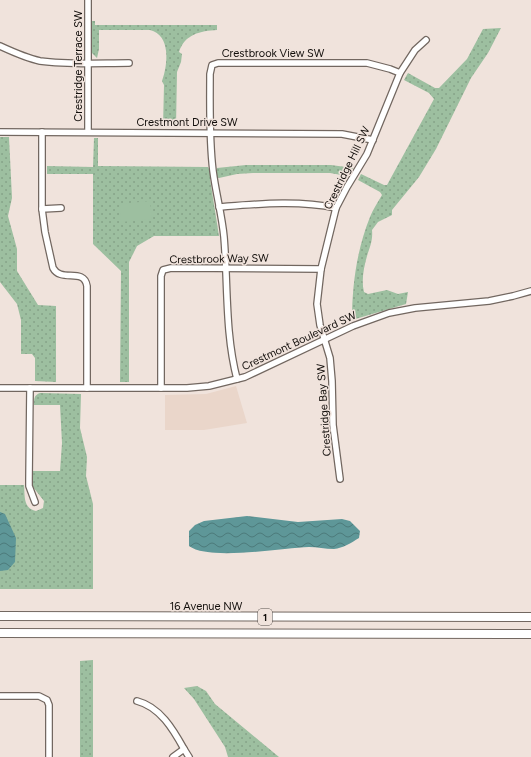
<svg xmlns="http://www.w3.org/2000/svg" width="531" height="757" viewBox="0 0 531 757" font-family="Figtree,sans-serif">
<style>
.built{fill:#ead6ca}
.park{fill:url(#park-dots)}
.pitch{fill:#9dbfa0}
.water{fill:url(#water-waves)}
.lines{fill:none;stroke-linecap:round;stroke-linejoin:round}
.minor-casing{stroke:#726760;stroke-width:8}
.highway-casing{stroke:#726760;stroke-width:10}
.minor{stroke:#fff;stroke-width:5.5}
.highway{stroke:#fff;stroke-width:8}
.labels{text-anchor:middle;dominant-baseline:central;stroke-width:3;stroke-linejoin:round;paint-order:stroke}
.shield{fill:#f0e3dc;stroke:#554e4a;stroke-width:1}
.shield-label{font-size:10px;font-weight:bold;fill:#120e0b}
.street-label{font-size:11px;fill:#120e0b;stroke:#f0e3dc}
</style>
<defs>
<pattern id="park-dots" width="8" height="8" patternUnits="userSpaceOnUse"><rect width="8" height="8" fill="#9dbfa0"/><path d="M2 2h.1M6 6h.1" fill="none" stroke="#86a388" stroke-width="1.8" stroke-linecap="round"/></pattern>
<pattern id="water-waves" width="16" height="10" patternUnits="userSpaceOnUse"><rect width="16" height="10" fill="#5e9798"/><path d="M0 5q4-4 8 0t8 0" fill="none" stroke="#4c7a7a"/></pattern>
</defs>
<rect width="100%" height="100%" fill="#f0e3dc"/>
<polygon class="built" points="236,386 247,423 204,430 165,430 165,395 206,394"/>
<g class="park">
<path d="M92 21H95V25H217V30C200 31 185 34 179 52L182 54 181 62 177 72 176 126 163 127 164 85 162 81C168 65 171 35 150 30H99V49L97 58 91 52Z"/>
<path d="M501 28 488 53 471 78 436 149 419 177 392 210V215L378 222 372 230C373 240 370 247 367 256 364 267 361 280 364 292L368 294 387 290 398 294 408 292 406 304 352 320C352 285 357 249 370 217 373 209 378 202 382 195L380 192 358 180 361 174 384 185H387L434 99 429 93 404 80 408 73 435 88H439L467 59 483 29Z"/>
<polygon points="0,137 9,137 12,198 8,216 17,249 17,271 38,305 56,306 56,382 35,381 35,358 32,354 21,354 21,320 17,304 0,282"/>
<polygon points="94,138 98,138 98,166 208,167 210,171 210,179 219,236 154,236 137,246 129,262 129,382 120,382 121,271 93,244 93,174 47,174 47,166 93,167"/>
<polygon points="246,165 331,165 353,168 347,176 330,173 253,173 237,174 219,178 217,177 217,168"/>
<path d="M40 393 81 394 80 428 87 457 86 476 93 504V589H0V485H24C25 496 23 508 36 511L43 508 44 501 33 487 32 471H60L62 443 60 405H34C34 399 34 395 40 393Z"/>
<polygon points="93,660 93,757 80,757 80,661"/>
<polygon points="197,686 206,691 215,704 279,757 228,757 225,747 194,699 184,688"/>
</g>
<polygon class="pitch" points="150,201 152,219 121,222 119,204"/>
<g class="water">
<polygon points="0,512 5,514 16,538 15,562 8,570 0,571"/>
<path d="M247 516 298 522 342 519 350 521 360 531 359 538C351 543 343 548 334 549 325 549 317 547 309 547 281 548 209 561 189 546V531L195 525 204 521Z"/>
</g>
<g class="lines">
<defs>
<g id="minor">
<path d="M0 46C13 52 26 58 40 61 69 65 100 63 129 63"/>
<polyline points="0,132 342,134 373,140"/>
<path d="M42 132V209L45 232 53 268C61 283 84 267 87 286V388"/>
<polyline points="88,132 88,0"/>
<path d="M219 207C258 204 298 200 336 208"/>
<polyline points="42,209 61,208"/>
<path d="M237 379C225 333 228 285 224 237 222 215 216 194 213 171 209 139 210 107 210 74L212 65 218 63H367L390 69 400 73"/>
<polyline points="0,388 187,388 209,386 245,377 353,326 389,313 415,308 489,301 513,296 531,291"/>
<polyline points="30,388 29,479 29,486 35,502"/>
<polyline points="161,388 161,276 163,270 171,268 321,269"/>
<polyline points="340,479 333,425 332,381 330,358 320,325 317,304 321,269 336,208 347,187 367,154 400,73 415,50 426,40"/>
<polyline points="0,696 39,696 47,700 49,705 49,757"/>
<path d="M137 701C160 707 173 729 184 749"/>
<polyline points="173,757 184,749 189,757"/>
</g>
<g id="highway">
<polyline points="0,616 531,617"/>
<polyline points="0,633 531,634"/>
</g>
</defs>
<use href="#minor" class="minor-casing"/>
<use href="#highway" class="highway-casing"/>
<use href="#minor" class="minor"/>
<use href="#highway" class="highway"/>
</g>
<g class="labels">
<rect class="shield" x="258" y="609" width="14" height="16" rx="3"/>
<g class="shield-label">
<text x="265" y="617">1</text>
</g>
<g class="street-label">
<text x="273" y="53">Crestbrook View SW</text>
<text transform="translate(78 66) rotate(-90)">Crestridge Terrace SW</text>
<text x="187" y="122">Crestmont Drive SW</text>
<text transform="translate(347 168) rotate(-64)">Crestridge Hill SW</text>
<text transform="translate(219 259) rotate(-1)">Crestbrook Way SW</text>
<text transform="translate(299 341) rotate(-25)">Crestmont Boulevard SW</text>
<text transform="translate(324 410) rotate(-94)">Crestridge Bay SW</text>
<text x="206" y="606">16 Avenue NW</text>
</g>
</g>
</svg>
